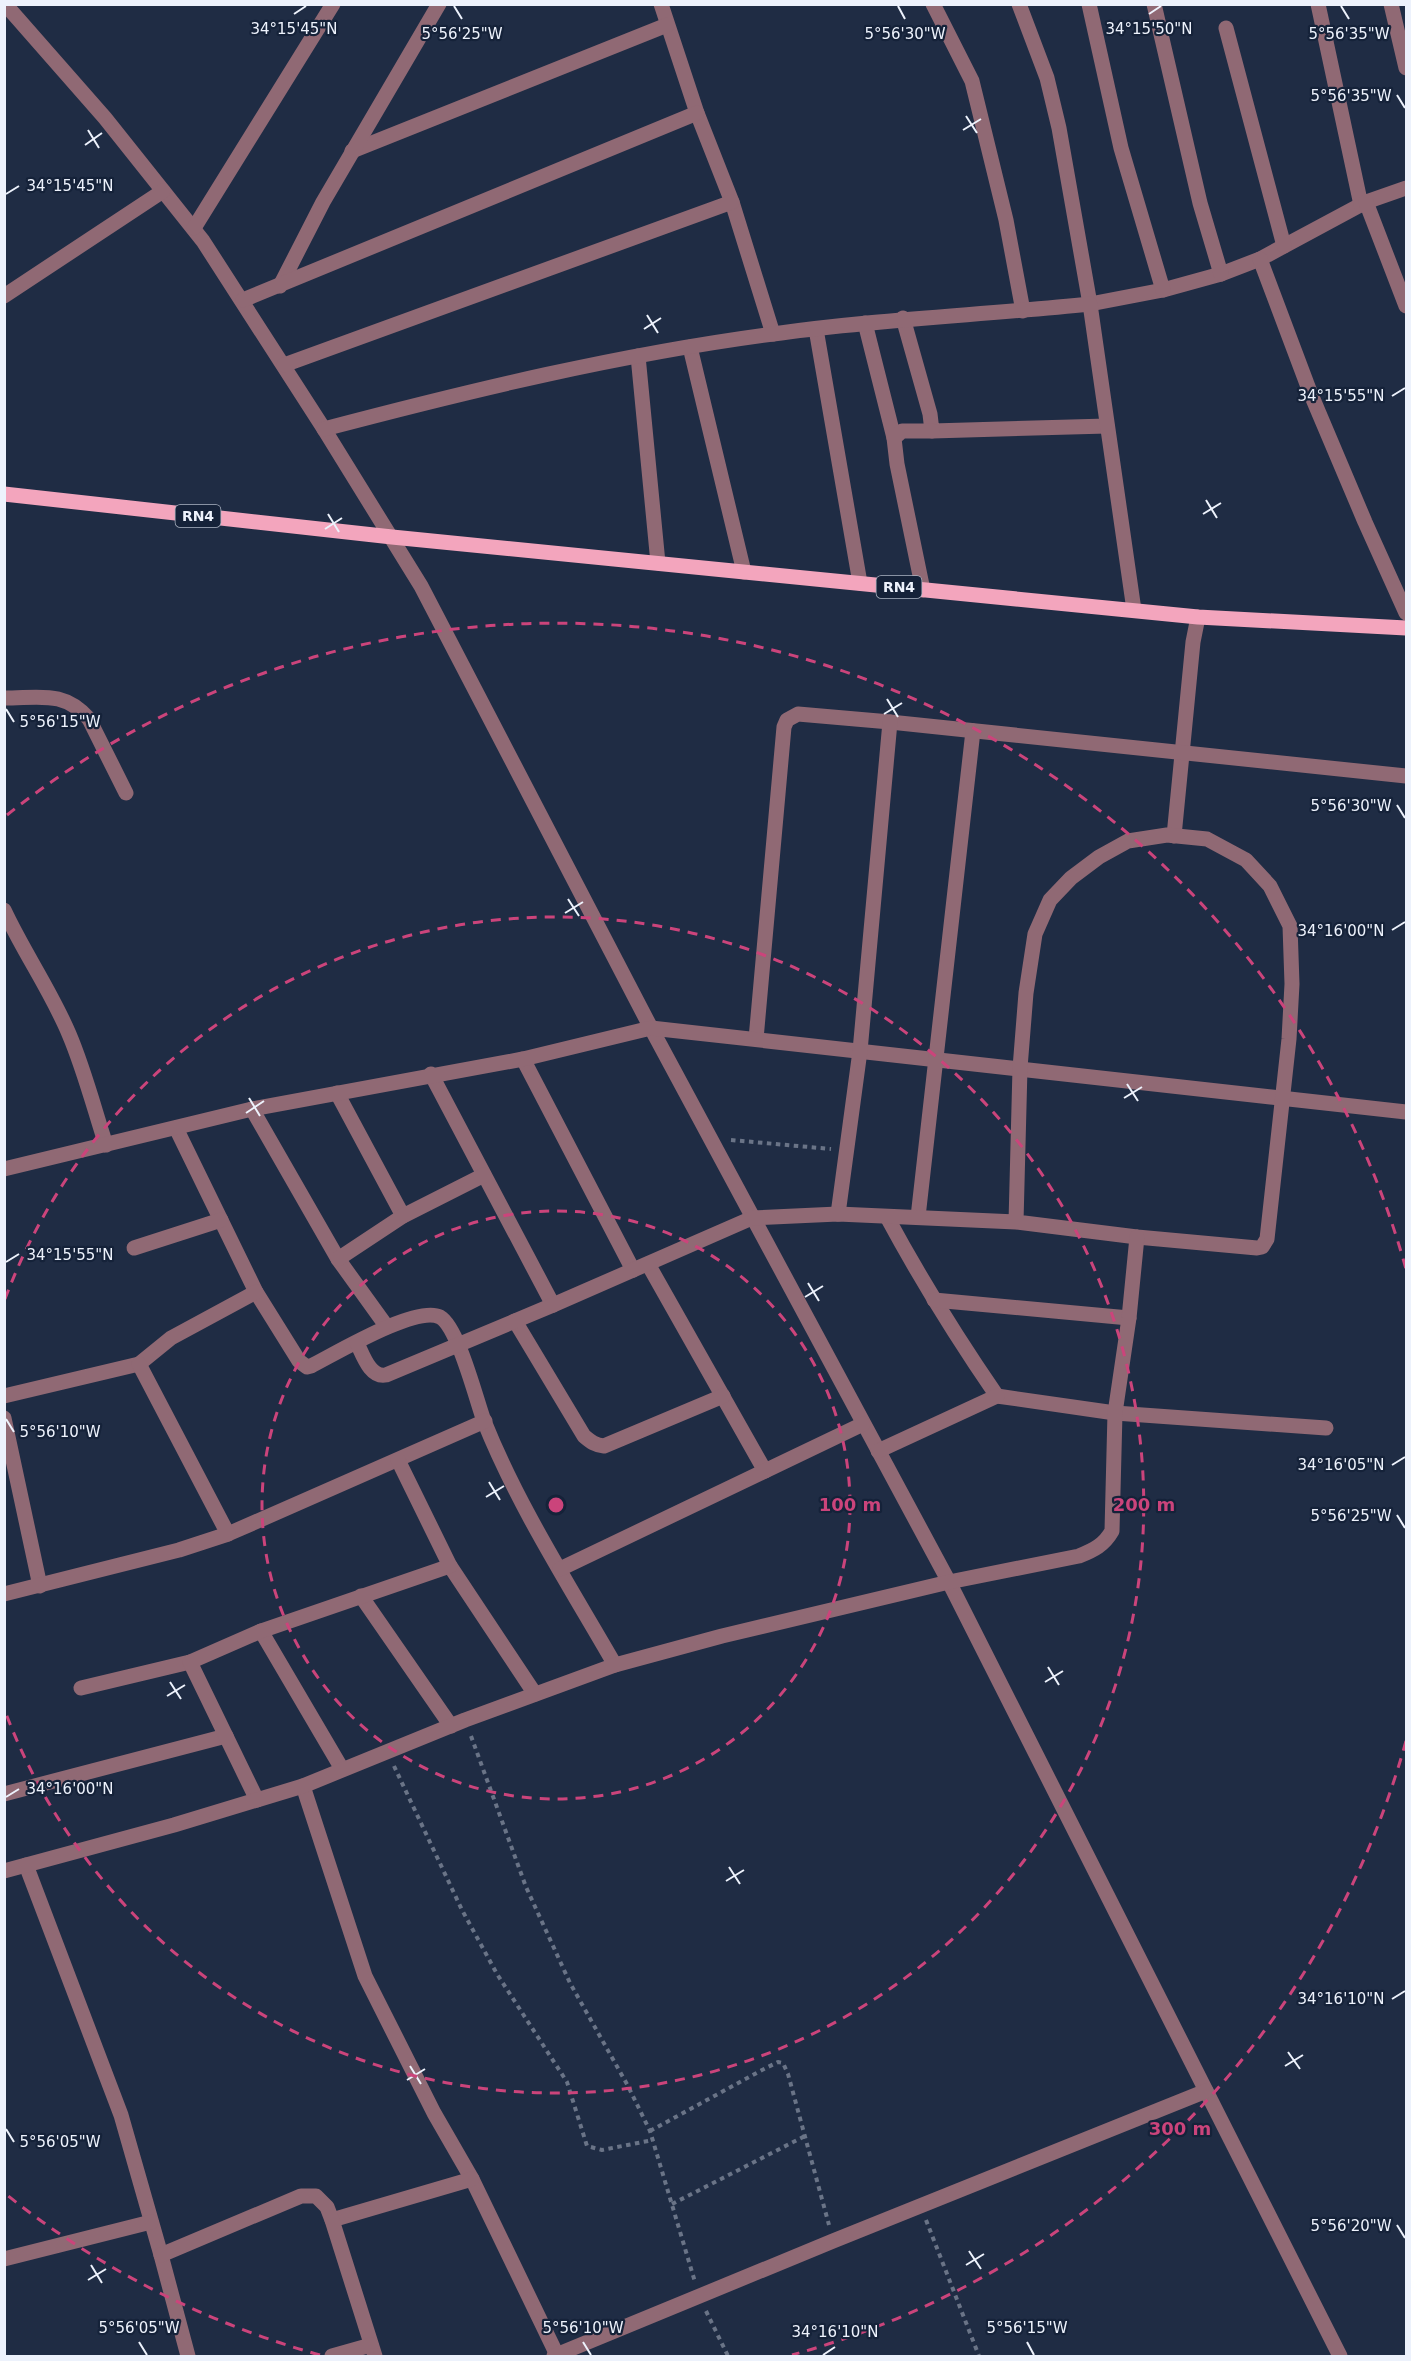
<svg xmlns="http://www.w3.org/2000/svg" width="1411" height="2361" viewBox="0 0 1411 2361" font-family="'DejaVu Sans',sans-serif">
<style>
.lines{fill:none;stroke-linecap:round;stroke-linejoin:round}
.path{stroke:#6a7487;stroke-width:4;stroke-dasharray:4.5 4.5;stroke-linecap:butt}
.minor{stroke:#906974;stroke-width:15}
.major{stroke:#f3a5bd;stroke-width:15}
.ticks{fill:none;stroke:#edf2fc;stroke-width:2}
.ring{fill:none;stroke:#cb447b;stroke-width:3;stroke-dasharray:10 8}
.labels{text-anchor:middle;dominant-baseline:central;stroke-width:4.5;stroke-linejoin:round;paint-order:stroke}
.shield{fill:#152239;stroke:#acb4c2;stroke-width:1.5}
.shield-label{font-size:14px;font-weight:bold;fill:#edf2fc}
.ticks-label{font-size:15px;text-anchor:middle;fill:#edf2fc;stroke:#152239;stroke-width:4.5;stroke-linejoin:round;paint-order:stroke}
.centre{fill:#cb447b;stroke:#152239;stroke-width:3}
.ring-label{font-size:18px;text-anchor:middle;font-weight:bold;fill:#cb447b;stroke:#152239;stroke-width:4.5;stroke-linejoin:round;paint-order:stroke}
</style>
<rect width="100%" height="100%" fill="#1f2c44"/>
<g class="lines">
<g class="path">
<polyline points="731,1140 831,1149"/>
<polyline points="471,1736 526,1887 570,1983 628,2086 650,2131 695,2282"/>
<polyline points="394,1766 462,1910 497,1974 567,2082 587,2146 602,2150 653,2140"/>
<polyline points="650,2131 762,2070 778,2062 783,2063 788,2074 829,2225"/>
<polyline points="672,2204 805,2136"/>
<polyline points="926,2220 979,2356"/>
<polyline points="706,2311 728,2356"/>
</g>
<g class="minor">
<polyline points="5,4 105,118 203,241 324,429 421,586 651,1028 949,1582 1340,2356"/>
<polyline points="661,4 697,113 732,202 773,334"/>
<polyline points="933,4 972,81 1006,220 1023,311"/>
<polyline points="1019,4 1047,78 1059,128 1090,304 1163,290 1221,274 1260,259 1366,202 1406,188"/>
<polyline points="1089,4 1121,148 1163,290"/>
<polyline points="1154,4 1200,203 1221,274"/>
<polyline points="1318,4 1361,205"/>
<polyline points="1391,4 1406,68"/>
<polyline points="1226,28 1284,246"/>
<polyline points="352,151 667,25"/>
<polyline points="1366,202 1406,306"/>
<polyline points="194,228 333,4"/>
<polyline points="1260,259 1310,392 1365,522 1406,613"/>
<polyline points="280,286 323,202 439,4"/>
<polyline points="4,296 163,191"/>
<polyline points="243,300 697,113"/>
<polyline points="903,318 930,414 932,431 1107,426"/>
<polyline points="865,323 894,438"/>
<polyline points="816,329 860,583"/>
<polyline points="690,347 744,572"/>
<polyline points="638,356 658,563"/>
<polyline points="284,365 732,202"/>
<path d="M324 429C472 390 621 354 773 334 878 319 984 315 1090 304L1134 610"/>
<polyline points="923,590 897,464 894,438 902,431 932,431"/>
<path d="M4 698C40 698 64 690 89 719L126 793"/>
<polyline points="1174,836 1193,642 1198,617"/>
<path d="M4 910C24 953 51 991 69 1034 84 1069 94 1108 106 1145"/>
<polyline points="756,1039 784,727 787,720 798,714 890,722 1406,776"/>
<polyline points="523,1059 633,1270"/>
<polyline points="431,1074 553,1305"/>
<polyline points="337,1093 403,1216"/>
<polyline points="252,1109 338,1259 387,1327"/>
<path d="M176 1128 256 1292 299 1361 307 1367 311 1366C335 1354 416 1305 440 1317 458 1327 476 1399 484 1421 518 1506 569 1585 615 1665"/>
<polyline points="4,1169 252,1109 523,1059 651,1028 1406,1112"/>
<polyline points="838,1214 860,1051 890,722"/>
<path d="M887 1217C920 1278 957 1338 997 1396L1115 1413 1326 1428"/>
<polyline points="918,1217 973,731"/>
<polyline points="134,1248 221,1220"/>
<polyline points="338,1259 403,1216 484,1175"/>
<polyline points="648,1264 765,1471"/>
<polyline points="934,1300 1129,1318"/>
<path d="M515 1321 584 1436C591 1442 595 1445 604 1446L723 1396"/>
<path d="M357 1343C363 1355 370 1378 386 1375L553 1305 752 1218 838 1214 1016 1222 1137 1237 1257 1248 1262 1247 1267 1239 1289 1039 1292 984 1290 926 1270 886 1246 860 1207 839 1167 835 1128 841 1099 857 1071 878 1050 900 1035 934 1026 993 1020 1068 1016 1222"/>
<polyline points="4,1396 139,1364 171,1338 256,1292"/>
<polyline points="4,1418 40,1586"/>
<polyline points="878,1451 997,1396"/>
<polyline points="228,1534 485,1421"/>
<polyline points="450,1566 535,1694"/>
<polyline points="560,1569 863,1424"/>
<polyline points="4,1594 179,1550 228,1534 139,1364"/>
<polyline points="361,1596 451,1726"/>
<polyline points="261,1631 342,1769"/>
<polyline points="81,1688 190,1662"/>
<polyline points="303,1786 365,1976 434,2113 472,2179 557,2355"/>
<polyline points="4,1794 226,1736"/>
<polyline points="257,1800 190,1662 261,1631 450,1566 398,1460"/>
<polyline points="26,1865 121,2115 161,2255 188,2356"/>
<path d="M4 1871 174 1825 303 1786 465 1720 615 1665 722 1636 949 1582 1079 1556C1094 1550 1104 1545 1112 1531L1115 1413 1129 1318 1137 1237"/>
<polyline points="332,2220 472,2179"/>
<polyline points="161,2255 301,2196 316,2196 327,2207 332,2220 375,2356"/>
<polyline points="4,2259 151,2222"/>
<polyline points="332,2356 371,2345"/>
<polyline points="554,2356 833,2241 1206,2091"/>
</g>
<polyline class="major" points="4,494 392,537 1198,617 1406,628"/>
</g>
<path class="ticks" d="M454 6 462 19M898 6 905 19M1341 6 1349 19M294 14 306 6M1149 14 1161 6M1397 95 1405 108M966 116 977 133M88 130 99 148M963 130 981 119M85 145 102 133M6 194 19 186M647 315 658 333M644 329 661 318M1392 396 1405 388M1206 500 1217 518M328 514 339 532M1203 514 1221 503M325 529 342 518M887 699 898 717M6 709 14 722M884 714 902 703M1397 805 1405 818M568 899 579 916M565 913 583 902M1392 930 1405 922M1127 1084 1138 1101M249 1098 260 1116M1124 1098 1142 1087M246 1113 264 1101M6 1262 19 1254M808 1283 819 1301M805 1297 823 1286M6 1419 14 1432M1392 1465 1405 1457M489 1482 500 1500M486 1497 504 1486M1397 1515 1405 1528M1048 1667 1059 1685M170 1682 181 1699M1045 1682 1063 1671M167 1696 185 1685M6 1797 19 1789M729 1867 740 1884M726 1881 744 1870M1392 1999 1405 1991M1288 2052 1300 2069M410 2066 421 2084M1285 2066 1303 2055M407 2080 425 2069M6 2129 14 2142M1397 2225 1405 2238M969 2251 981 2269M91 2265 102 2283M966 2265 984 2254M88 2280 106 2269M139 2342 147 2355M583 2342 591 2355M1027 2342 1034 2355M823 2355 835 2347"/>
<g class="ring">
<circle cx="556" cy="1505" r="294"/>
<path d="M5 1299A588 588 0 1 1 5 1711"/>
<path d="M1406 1741A882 882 0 0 1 792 2355M320 2355A882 882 0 0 1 7 2195M7 815A882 882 0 0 1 1406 1269"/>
</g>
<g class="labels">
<g class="shield">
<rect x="175.5" y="505" width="45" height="22" rx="4.5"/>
<rect x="876.5" y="576" width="45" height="22" rx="4.5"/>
</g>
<g class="shield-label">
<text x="198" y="516">RN4</text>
<text x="899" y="587">RN4</text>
</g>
</g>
<g class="ticks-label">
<text x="294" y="34">34°15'45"N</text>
<text x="1149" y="34">34°15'50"N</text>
<text x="905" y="39">5°56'30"W</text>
<text x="462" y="39">5°56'25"W</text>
<text x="1349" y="39">5°56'35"W</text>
<text x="1351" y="101">5°56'35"W</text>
<text x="70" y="191">34°15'45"N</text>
<text x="1341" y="401">34°15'55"N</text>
<text x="60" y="727">5°56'15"W</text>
<text x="1351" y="811">5°56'30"W</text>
<text x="1341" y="936">34°16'00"N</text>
<text x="70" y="1260">34°15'55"N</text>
<text x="60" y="1437">5°56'10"W</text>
<text x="1341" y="1470">34°16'05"N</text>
<text x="1351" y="1521">5°56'25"W</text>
<text x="70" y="1794">34°16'00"N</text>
<text x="1341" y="2004">34°16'10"N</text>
<text x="60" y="2147">5°56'05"W</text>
<text x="1351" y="2231">5°56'20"W</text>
<text x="139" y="2333">5°56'05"W</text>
<text x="583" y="2333">5°56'10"W</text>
<text x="1027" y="2333">5°56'15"W</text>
<text x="835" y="2337">34°16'10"N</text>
</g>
<circle cx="556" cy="1505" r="9" class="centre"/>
<g class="ring-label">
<text x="850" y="1511">100 m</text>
<text x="1144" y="1511">200 m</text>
<text x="1180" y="2135">300 m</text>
</g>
<rect width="1411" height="2361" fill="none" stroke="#edf2fc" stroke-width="12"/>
</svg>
